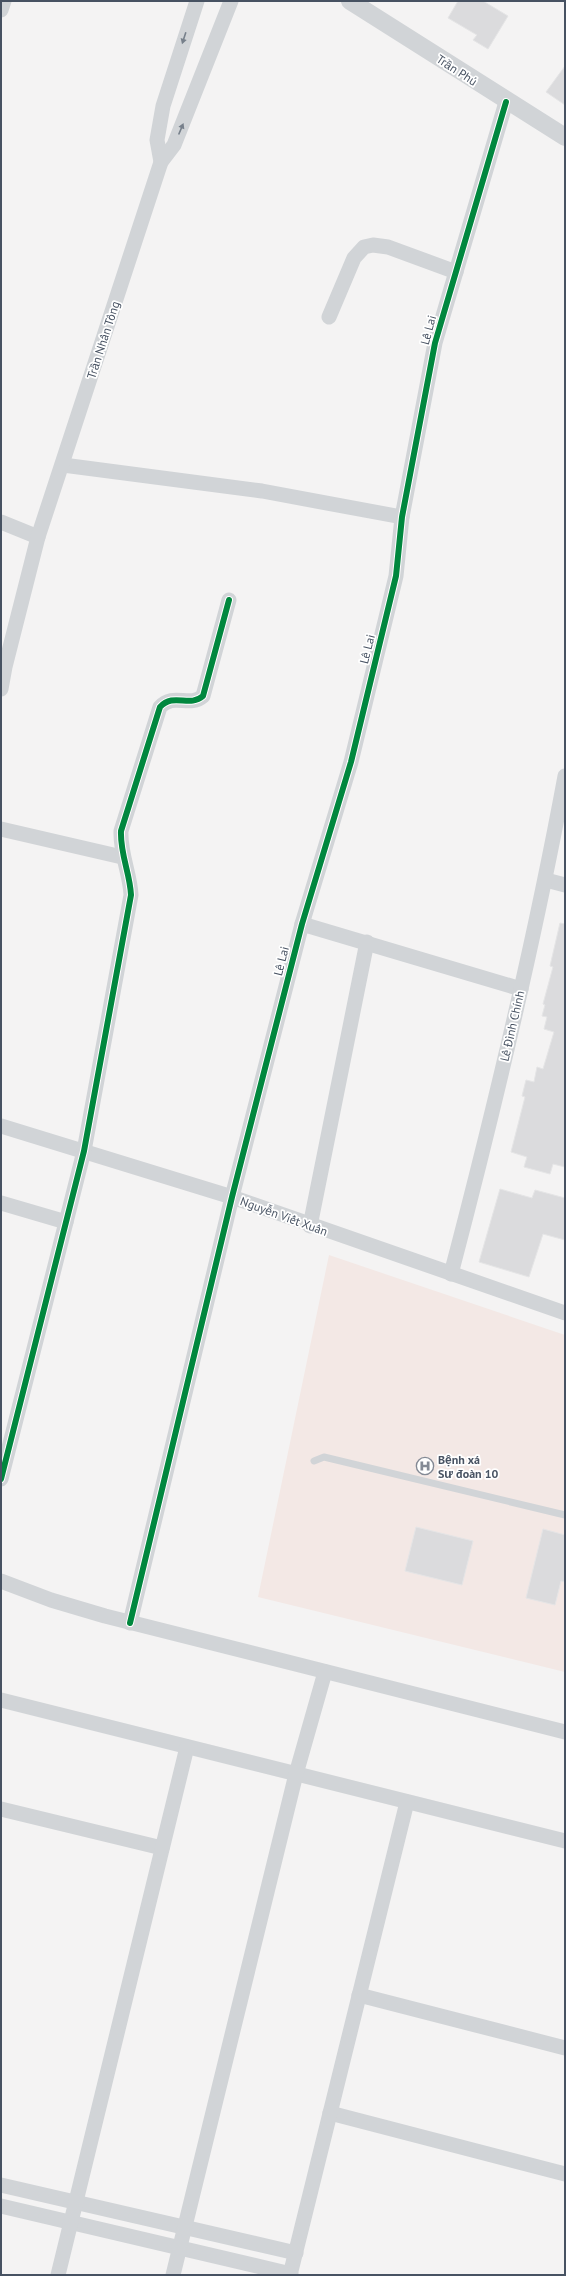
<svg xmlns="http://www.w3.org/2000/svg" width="566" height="2276" viewBox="0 0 566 2276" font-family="'PT Sans',sans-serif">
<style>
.medical{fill:#f3e8e5}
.building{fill:#dbdbdd;stroke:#e5e5e6}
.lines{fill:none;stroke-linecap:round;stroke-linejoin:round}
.service{stroke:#d1d4d7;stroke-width:7}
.minor{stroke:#d1d4d7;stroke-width:15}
.tertiary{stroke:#d1d4d7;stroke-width:18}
.cycleway-casing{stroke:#fff;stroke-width:8}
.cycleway{stroke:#00873e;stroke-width:6}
.oneway{fill:#77808b}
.labels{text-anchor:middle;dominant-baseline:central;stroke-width:3.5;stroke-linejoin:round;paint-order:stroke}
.street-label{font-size:12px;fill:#475262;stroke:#fff}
.poi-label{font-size:12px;font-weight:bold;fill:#475262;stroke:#fff;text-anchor:start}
</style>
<rect width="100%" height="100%" fill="#f4f3f3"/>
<polygon class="medical" points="329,1255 565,1335 565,1672 258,1597"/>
<g class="building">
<polygon points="458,1 483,1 508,16 488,49 473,40 477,35 448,18"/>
<polygon points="565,66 565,105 546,92"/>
<polygon points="560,923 565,924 565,1167 553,1164 550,1174 524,1167 527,1157 511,1152 525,1097 522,1096 526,1080 534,1082 537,1067 543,1069 554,1032 544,1029 547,1017 542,1016 545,1005 543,1004 553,967 550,966"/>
<polygon points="500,1189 532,1198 535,1190 565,1198 565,1240 543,1234 529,1277 479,1262"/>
<polygon points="416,1527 473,1541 462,1585 405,1571"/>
<polygon points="543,1529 565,1535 565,1582 561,1581 555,1605 526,1598"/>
</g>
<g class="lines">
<polyline class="service" points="314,1461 324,1457 565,1515"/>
<g class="minor">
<polyline points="1,10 4,1"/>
<polyline points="161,162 157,140 163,106 197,1"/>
<polyline points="329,317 354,258 364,247 373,245 388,247 456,272"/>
<polyline points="63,465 262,491 402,517"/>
<polyline points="1,522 38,537"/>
<polyline points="1,689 5,667 38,537 161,162 174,145 231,1"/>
<polyline points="1,829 122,857"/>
<polyline points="546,880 565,885"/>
<polyline points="302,924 521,989"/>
<polyline points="1,1126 232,1197 565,1313"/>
<polyline points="1,1203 66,1222"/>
<polyline points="310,1226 367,942"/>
<path d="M451 1274C494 1110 534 944 565 776"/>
<path d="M1 1479 84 1151 131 895C130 873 120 854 121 831L160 707C174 692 189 708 203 696L229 600"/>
<polyline points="1,1581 51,1600 105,1616 565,1732"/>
<polyline points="130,1623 232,1197 302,924 351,762 396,576 402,517 435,343 506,102"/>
<polyline points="1,1700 565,1841"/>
<polyline points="1,1809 162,1848"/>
<polyline points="359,1995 565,2048"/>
<polyline points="330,2113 565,2174"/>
<polyline points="1,2185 296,2253"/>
<polyline points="1,2206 291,2274"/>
<polyline points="58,2275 187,1747"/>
<polyline points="173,2275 296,1774 325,1672"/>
<polyline points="290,2275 407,1802"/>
</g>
<polyline class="tertiary" points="350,1 565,137"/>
<defs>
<g id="cycleway">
<path d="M1 1479 84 1151 131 895C130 873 120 854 121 831L160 707C174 692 189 708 203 696L229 600"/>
<polyline points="130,1623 232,1197 302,924 351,762 396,576 402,517 435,343 506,102"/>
</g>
</defs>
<use href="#cycleway" class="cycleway-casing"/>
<use href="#cycleway" class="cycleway"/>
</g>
<defs><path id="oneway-solid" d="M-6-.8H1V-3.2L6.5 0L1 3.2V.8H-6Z"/></defs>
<g class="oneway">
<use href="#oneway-solid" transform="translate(184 38) rotate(108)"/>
<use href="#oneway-solid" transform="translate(181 129) rotate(-67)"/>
</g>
<defs>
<symbol id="hospital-ring" viewBox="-11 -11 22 22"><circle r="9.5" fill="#fff" stroke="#848a95" stroke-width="1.5"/><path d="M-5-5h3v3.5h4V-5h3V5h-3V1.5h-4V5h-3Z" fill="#848a95"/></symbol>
</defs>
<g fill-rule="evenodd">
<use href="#hospital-ring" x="415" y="1456" width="20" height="20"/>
</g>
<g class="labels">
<g class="street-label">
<text transform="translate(457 70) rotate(33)">Trần Phú</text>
<text transform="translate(428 330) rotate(-75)">Lê Lai</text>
<text transform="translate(103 340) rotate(-72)">Trần Nhân Tông</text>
<text transform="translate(367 649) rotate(-76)">Lê Lai</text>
<text transform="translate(281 961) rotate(-76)">Lê Lai</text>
<text transform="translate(512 1026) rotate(-77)">Lê Đình Chính</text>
<text transform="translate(284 1216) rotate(20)">Nguyễn Viết Xuân</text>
</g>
<g class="poi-label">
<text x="438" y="1459">Bệnh xá<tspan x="438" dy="14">Sư đoàn 10</tspan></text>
</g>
</g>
<rect width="566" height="2276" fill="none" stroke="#475262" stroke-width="4"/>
</svg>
